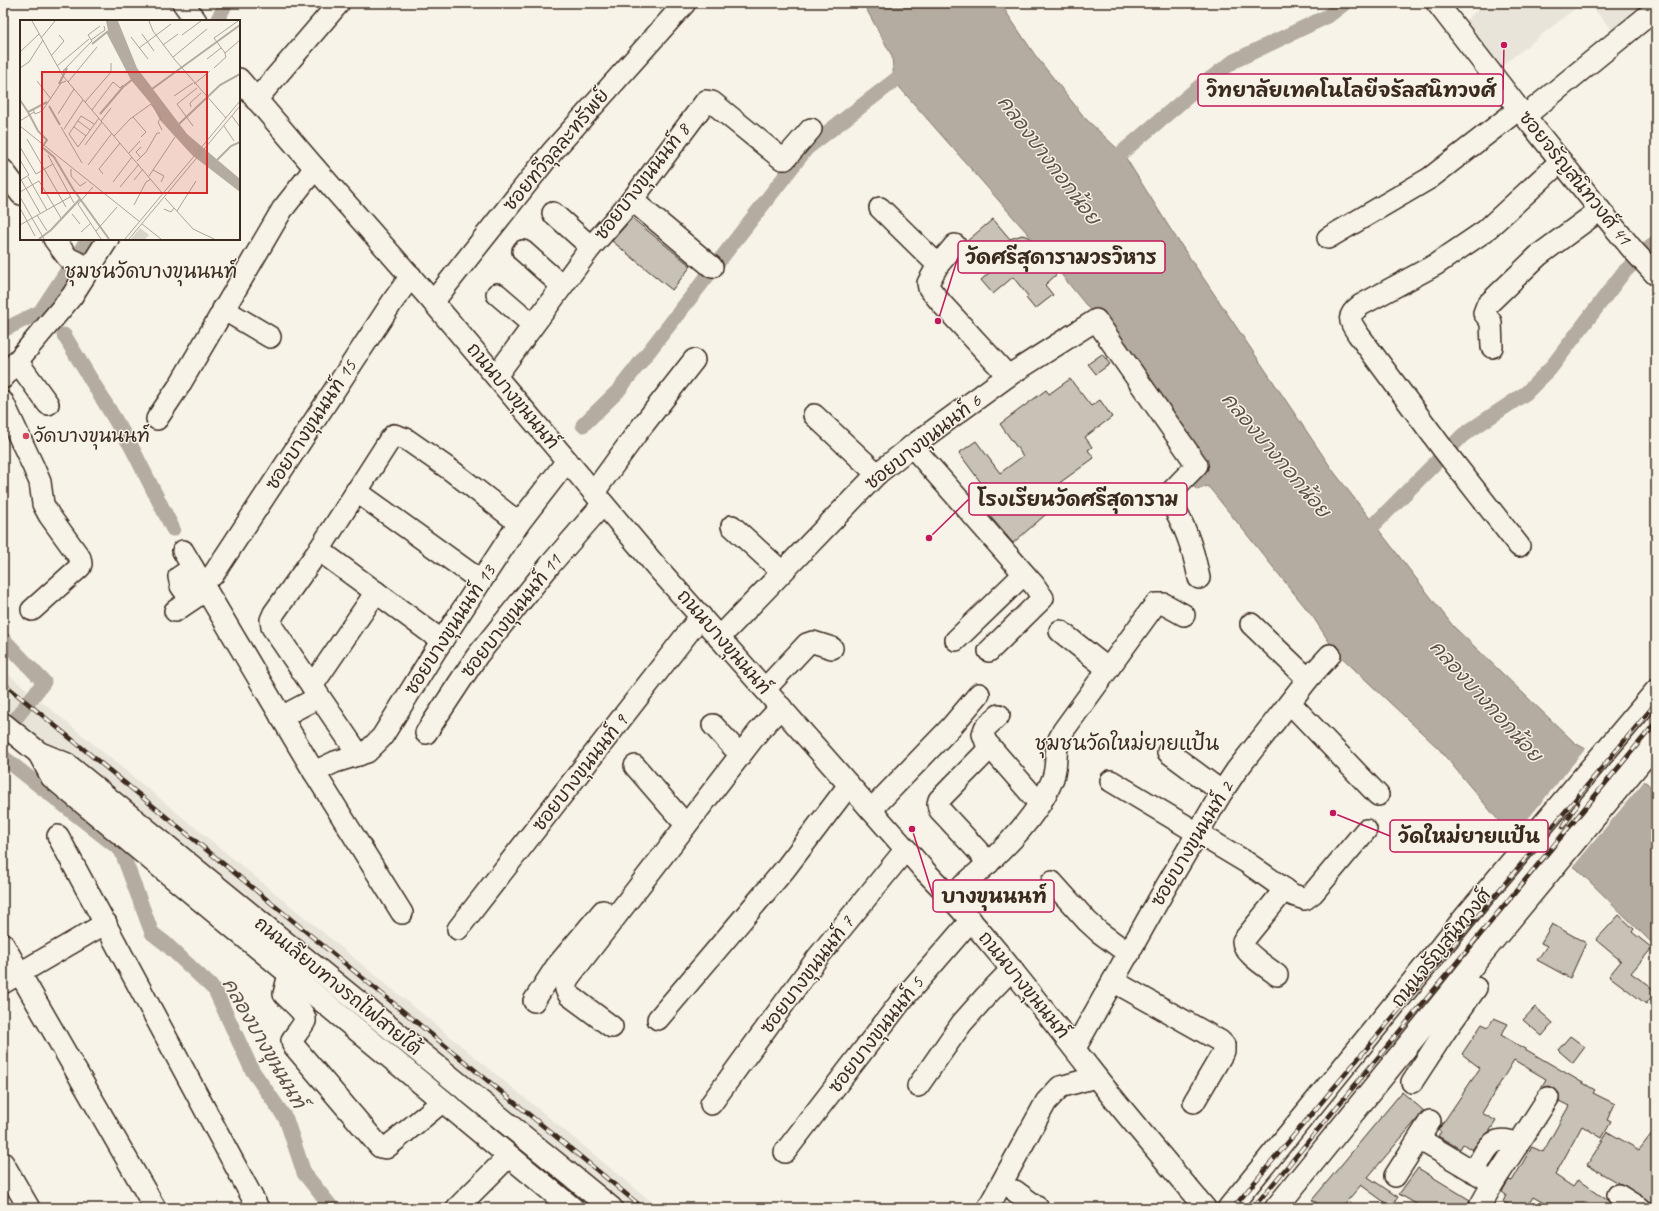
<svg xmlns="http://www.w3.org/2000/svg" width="1659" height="1211" viewBox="0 0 1659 1211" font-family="Caveat,'Playpen Sans Thai',sans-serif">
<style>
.built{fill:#e9e4d9}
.water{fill:#b4aca0;stroke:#84786c}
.pier{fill:#f7f3e8}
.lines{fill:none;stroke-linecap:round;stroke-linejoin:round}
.canal{stroke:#b4aca0;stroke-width:15}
.building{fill:#c8c1b6;stroke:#3b2a1e}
.minor-casing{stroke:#3b2a1e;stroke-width:24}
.major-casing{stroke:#3b2a1e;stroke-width:25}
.minor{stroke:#f7f3e8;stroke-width:21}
.major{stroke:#f7f3e8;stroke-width:22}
.rail-casing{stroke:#3b2a1e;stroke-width:4.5}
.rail{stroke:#f7f3e8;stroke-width:3;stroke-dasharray:9;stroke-linecap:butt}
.poi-dot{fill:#d1495b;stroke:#f7f3e8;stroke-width:1.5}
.labels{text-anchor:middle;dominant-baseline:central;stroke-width:3;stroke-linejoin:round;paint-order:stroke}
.street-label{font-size:19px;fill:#3b2a1e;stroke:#f7f3e8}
.poi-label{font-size:19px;fill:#3b2a1e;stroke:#f7f3e8;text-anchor:start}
.water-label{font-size:20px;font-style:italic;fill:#5f5145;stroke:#f7f3e8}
.neighbourhood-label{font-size:20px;fill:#3b2a1e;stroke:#f7f3e8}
.inset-river{fill:none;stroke:#b4aca0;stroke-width:2}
.inset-road{fill:none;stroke:#aca397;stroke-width:1}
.view{fill:#d62828;fill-opacity:0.15;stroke:#d62828;stroke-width:2}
.inset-edge{fill:none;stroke:#3b2a1e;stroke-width:2}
.leader{fill:none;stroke:#c2185b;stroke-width:1.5}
.callout-dot{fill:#c2185b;stroke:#f7f3e8;stroke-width:1.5}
.callout{fill:#f7f3e8;stroke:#c2185b;stroke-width:1.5}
.callout-label{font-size:20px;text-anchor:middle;font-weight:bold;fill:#3b2a1e}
</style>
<rect width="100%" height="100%" fill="#f7f3e8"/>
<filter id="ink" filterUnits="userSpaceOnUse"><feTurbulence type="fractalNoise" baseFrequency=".025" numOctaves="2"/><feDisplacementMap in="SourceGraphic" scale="8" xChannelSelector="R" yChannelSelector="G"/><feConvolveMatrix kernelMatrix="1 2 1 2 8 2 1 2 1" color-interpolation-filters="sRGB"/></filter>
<g filter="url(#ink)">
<g class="built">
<polygon points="1487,3 1582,3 1498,69 1463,22"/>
<polygon points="1588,3 1656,3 1616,34"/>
<polygon points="3,670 659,1208 621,1208 3,710"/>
</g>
<polygon class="water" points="863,3 1000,3 1035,55 1085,118 1124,155 1171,230 1334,472 1453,626 1575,743 1647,783 1656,794 1656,947 1576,868 1508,832 1439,749 1335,651 1313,617 1208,486 1197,490 1188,481 1202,467 1094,315 1035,242 894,81 892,56"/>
<polygon class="pier" points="1587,747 1645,780 1572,868 1513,837"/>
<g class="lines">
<g class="canal">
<polyline points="217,21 226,3"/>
<polyline points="1106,166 1199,87 1234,61 1328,16 1345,3"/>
<polyline points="3,330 40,312 88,239"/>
<polyline points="64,335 131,446 173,529"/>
<polyline points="583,425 618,391 807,148 894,81 911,69"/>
<polyline points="1361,538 1463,435 1526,393 1550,369 1623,273 1656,242"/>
<polyline points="3,639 44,682 3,735"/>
<polyline points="3,757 121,850 152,933 165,943 215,990 252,1070 286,1119 304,1173 332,1208"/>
</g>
</g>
<g class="building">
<polygon points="632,218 691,266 672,290 612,241"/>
<polygon points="993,219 1010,239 1022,235 1029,237 1047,260 1046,261 1058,273 1045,285 1053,295 1035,309 1026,298 1028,296 1013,277 993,294 981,280 989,273 967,247 966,242"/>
<polygon points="1102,354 1110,364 1096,374 1088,364"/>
<polygon points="1070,379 1091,406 1100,400 1112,417 1085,437 1092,447 1088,450 1094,458 1058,484 1068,495 1013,543 989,515 999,507 959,453 976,441 1000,473 1023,456 1000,424 1046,390 1049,394"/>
<polygon points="1619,915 1634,929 1632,932 1652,948 1631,973 1656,991 1646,1004 1609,976 1621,961 1596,940"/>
<polygon points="1552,924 1586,943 1570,978 1537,960 1547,946 1541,943"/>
<polygon points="1535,1007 1553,1023 1542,1036 1523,1020"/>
<polygon points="1494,1018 1508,1024 1501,1035 1595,1090 1593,1093 1615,1104 1607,1120 1611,1122 1602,1138 1582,1126 1555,1175 1573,1187 1578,1180 1607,1200 1616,1208 1553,1208 1533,1197 1526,1208 1515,1208 1503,1202 1506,1195 1502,1192 1504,1188 1509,1180 1512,1181 1532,1147 1543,1152 1569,1106 1559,1101 1559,1093 1554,1088 1548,1086 1541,1088 1546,1079 1514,1060 1482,1113 1496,1121 1489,1132 1481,1138 1472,1150 1463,1144 1460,1149 1438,1136 1441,1132 1438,1130 1441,1126 1480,1068 1462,1054 1482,1024 1488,1027"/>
<polygon points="1570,1036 1585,1047 1573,1063 1558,1050"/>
<polygon points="1402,1092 1424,1111 1368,1177 1398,1197 1391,1207 1361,1185 1341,1208 1325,1208 1312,1200"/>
<polygon points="1656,1128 1656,1206 1624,1185 1618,1183 1587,1165 1608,1132 1639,1150"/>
<polygon points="1418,1168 1470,1200 1467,1208 1423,1208 1399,1194"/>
</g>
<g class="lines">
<defs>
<g id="minor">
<polyline points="183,3 196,21"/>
<polyline points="1437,3 1519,109 1600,210 1633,250 1656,275"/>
<path d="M239 79 315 168 433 302 655 565 925 871C988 935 1041 1007 1097 1078 1132 1122 1169 1165 1205 1208"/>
<polyline points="256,100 339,3"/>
<polyline points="1525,116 1656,9"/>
<polyline points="3,170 21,194"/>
<polyline points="632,200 712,267"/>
<polyline points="880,208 938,265"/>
<polyline points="553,213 591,247"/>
<polyline points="1328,238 1430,178 1519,109"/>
<polyline points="54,239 68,258 89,268"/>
<polyline points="955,245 938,265 928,283 929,288 942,304 1008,376"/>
<polyline points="523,251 562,286"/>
<polyline points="497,294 533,325"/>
<polyline points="433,302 552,152 685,3"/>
<polyline points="223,309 270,337"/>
<polyline points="1492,347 1491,322 1484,313 1487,305 1539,255 1600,210"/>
<polyline points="17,361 48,404"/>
<polyline points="496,376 591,247 632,200 706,101 712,102 782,159 785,159 811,129"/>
<polyline points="3,378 72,296 108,239"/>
<polyline points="3,402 33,466 40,482 43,504 49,515 80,558 81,564 80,567 32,610"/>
<polyline points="814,415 877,474"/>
<polyline points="157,419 179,386 282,210 315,168"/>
<polyline points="912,446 1034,585 1043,598 989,651"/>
<polyline points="356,491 481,581"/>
<polyline points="594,492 636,434 694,360"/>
<polyline points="732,526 782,572"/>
<path d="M1519 546 1443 449 1358 334C1349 320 1346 316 1361 305L1435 265 1485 231 1561 161"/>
<polyline points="319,550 442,641"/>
<polyline points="183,551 314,772 402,913"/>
<polyline points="213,575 393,301 411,276"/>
<polyline points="191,600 181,586 179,577 193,568"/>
<polyline points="175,611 203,592"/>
<polyline points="1251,624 1308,679"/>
<polyline points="1060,631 1108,669"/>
<path d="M719 638 877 474 912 446 1008 376 1096 320 1197 465 1167 496C1185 525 1192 544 1199 578"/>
<polyline points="956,640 1024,574"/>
<polyline points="312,686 376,592"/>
<polyline points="765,689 807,644 813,642 832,648"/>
<polyline points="1290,703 1378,795"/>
<polyline points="999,715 985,728 983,734 986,742 1040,804"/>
<polyline points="281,717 319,697"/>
<polyline points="713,725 733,747"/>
<polyline points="426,733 477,656 550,565 603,504"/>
<polyline points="1168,752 1222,792"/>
<polyline points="359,755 272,627 271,620 274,613 319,550 389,441 394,435 406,439 452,471 519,523"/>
<polyline points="635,766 679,817"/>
<polyline points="314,772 335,762 367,752 382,737 434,653 519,523 567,461"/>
<polyline points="1111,781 1246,862 1293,895 1305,899 1313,893 1366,830"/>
<polyline points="871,810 951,727 979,694"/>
<polyline points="58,836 258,1208"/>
<polyline points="989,863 939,809 938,804 939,800 990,748"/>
<polyline points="1052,882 1087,921 1099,932 1129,954"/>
<path d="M950 896C985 868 1037 821 1053 778 1057 766 1055 754 1058 742 1059 738 1062 735 1063 731L1151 610 1156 604H1164L1184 615"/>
<polyline points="458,929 701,616"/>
<polyline points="3,944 155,1208"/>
<path d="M1277 975C1267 967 1243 953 1243 941L1285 889"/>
<path d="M292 977 287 982 284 994C289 1000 307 1013 305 1021 302 1027 296 1034 292 1040L293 1045 380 1147 386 1148 443 1101"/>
<polyline points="1113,981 1220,1041 1224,1045 1224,1051 1194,1102"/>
<polyline points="3,983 106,923"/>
<polyline points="534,1001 556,967 603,911"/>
<polyline points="658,1019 785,869 849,785"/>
<path d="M612 1027 569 995C564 988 565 984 569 977L759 731 781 707"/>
<polyline points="1446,1030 1476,988"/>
<polyline points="1075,1048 1167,885 1222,792 1236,771 1308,679 1330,655"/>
<polyline points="1412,1082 1446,1030 1430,1017"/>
<polyline points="918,1086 962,1023 986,996 1012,969"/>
<polyline points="711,1104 818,957 906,849"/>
<polyline points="1419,1139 1493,1183"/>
<polyline points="785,1152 902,1000 971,920"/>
<polyline points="3,1163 29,1208"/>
<path d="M1474 1172C1486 1151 1490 1132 1518 1144"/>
<polyline points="1395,1176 1430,1121"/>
<polyline points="1015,1191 1038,1208"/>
<polyline points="1618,1195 1639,1208"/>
<polyline points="457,1208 509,1156"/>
<polyline points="988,1208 1046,1102 1060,1087 1096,1077"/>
<polyline points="1479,1208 1493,1183 1548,1098"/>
</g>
<g id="major">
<polyline points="3,724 39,753 66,764 611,1208"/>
<polyline points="39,753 52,777 572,1208"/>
<polyline points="1229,1208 1467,915 1656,691"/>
<polyline points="1276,1208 1494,939 1656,743"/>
</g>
</defs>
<use href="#minor" class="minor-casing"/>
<use href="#major" class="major-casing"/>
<use href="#minor" class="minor"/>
<use href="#major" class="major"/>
<defs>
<g id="rail">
<polyline points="3,683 643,1208"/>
<polyline points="1563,827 1578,803"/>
<polyline points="1233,1208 1656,703"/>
<polyline points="1253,1208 1656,722"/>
</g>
</defs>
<use href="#rail" class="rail-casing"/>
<use href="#rail" class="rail"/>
</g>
</g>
<circle class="poi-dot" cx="26" cy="436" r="4"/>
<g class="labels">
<g class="street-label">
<text transform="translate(556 150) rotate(-50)">ซอยทวีจุลละทรัพย์</text>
<text transform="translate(1575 178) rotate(51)">ซอยจรัญสนิทวงศ์ 41</text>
<text transform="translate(642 182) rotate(-52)">ซอยบางขุนนนท์ 8</text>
<text transform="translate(513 396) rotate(50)">ถนนบางขุนนนท์</text>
<text transform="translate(311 425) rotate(-57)">ซอยบางขุนนนท์ 15</text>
<text transform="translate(923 442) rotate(-38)">ซอยบางขุนนนท์ 6</text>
<text transform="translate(511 616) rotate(-52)">ซอยบางขุนนนท์ 11</text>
<text transform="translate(450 630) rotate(-57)">ซอยบางขุนนนท์ 13</text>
<text transform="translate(724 642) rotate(49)">ถนนบางขุนนนท์</text>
<text transform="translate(580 773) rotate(-52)">ซอยบางขุนนนท์ 9</text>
<text transform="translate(1192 844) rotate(-59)">ซอยบางขุนนนท์ 2</text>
<text transform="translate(1441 948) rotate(-51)">ถนนจรัญสนิทวงศ์</text>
<text transform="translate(807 975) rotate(-53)">ซอยบางขุนนนท์ 7</text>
<text transform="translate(1024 985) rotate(51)">ถนนบางขุนนนท์</text>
<text transform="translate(338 986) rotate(39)">ถนนเลียบทางรถไฟสายใต้</text>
<text transform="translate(876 1035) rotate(-52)">ซอยบางขุนนนท์ 5</text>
</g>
<g class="poi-label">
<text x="34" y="436">วัดบางขุนนนท์</text>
</g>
<g class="water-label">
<text transform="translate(1049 160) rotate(53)">คลองบางกอกน้อย</text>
<text transform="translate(1276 455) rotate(50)">คลองบางกอกน้อย</text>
<text transform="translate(1486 701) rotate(48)">คลองบางกอกน้อย</text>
<text transform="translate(264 1043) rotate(60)">คลองบางขุนนนท์</text>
</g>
<g class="neighbourhood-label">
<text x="151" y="271">ชุมชนวัดบางขุนนนท์</text>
<text x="1127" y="743">ชุมชนวัดใหม่ยายแป้น</text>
</g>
</g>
<g transform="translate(20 20)">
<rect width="220" height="220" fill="#f7f3e8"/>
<path d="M120 208 129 215 125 219H111Z" fill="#dbd6cb"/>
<path d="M86 1H98L117 48 167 114 220 159V172L172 135 140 100 132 85 111 60 86 12 88 10Z" fill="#b4aca0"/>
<path class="inset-river" d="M72 24 87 12M39 64 47 48M132 69 220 5M0 80 8 92M27 82 8 92 18 111 27 120 22 127 34 137 53 169 89 219M29 86 40 105M80 94 103 67 113 59M158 105 200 65 220 54M195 142 211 126 220 122M19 219 31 210 60 179"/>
<path class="inset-road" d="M12 1 43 56 143 174M129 1 133 11 155 40 206 98M218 1 194 18 205 33 220 20M122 14 134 31M162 15 181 1M111 17 128 39M21 18 35 1M71 20 85 10 84 6M143 25 158 14M119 28 151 4M0 32 19 14M31 36 44 21 39 15M153 37 187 9M187 39 201 28M37 46 69 19M0 48 9 42 23 20M194 48 206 37 205 33M41 53 72 21 68 15 80 6M17 61 31 79M48 62 77 27M174 64 190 51M154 76 173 63M65 82 91 52V43M171 87 170 83 181 73M13 89 15 94 22 91 41 63 46 61M72 90 93 62 100 68 103 65M38 94 54 69M212 96 220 107M113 97 126 112 121 117M0 101 14 92M58 101 70 110M81 101 91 88M0 106 120 202M173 106 157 84 177 68M204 106 214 121M41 107 62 143M54 107 66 116M44 109 63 80M94 116 110 99 131 84 141 98 138 102 142 110M7 119 46 187M65 125 82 102M0 127 16 154 33 144M58 127 49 114 61 96 74 104M58 127 79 98M109 133 120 121M28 135 54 183M121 138 116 132 121 127M0 140 9 155 1 160M117 141 126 132 137 113H140M68 145 92 113M51 149V156L60 166 66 162M133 150 144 156 141 162M83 154 79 149 100 123M129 156 155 117M8 157 27 190M0 158 20 193M114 160 123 149M93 162 112 137M73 167 58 184 81 219M100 167 119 144M0 172 19 161 41 198M0 177 24 219M145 178 173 209 194 219M114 185 126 162 131 159M0 188 15 216M144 189 151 192 154 188M157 191 176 161M52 194 60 204M17 195 27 211M122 204 141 219M0 205 50 177M76 211 97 187M61 212 71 203M105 219 220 81M109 219 220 86"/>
<path class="view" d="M22 52H187V173H22Z"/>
<rect width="220" height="220" class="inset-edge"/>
</g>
<path class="leader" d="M1504 45L1503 90M938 321L958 257M929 538L969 499M1333 813L1390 836M912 829L933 896"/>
<g class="callout-dot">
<circle cx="1504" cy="45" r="4"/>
<circle cx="938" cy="321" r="4"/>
<circle cx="929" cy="538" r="4"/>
<circle cx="1333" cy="813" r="4"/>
<circle cx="912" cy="829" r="4"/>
</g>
<g class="callout">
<rect x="1198" y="74" width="305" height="32" rx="4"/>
<rect x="958" y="241" width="207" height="32" rx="4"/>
<rect x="969" y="483" width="218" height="32" rx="4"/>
<rect x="1390" y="820" width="158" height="32" rx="4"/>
<rect x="933" y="880" width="121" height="32" rx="4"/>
</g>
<g class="callout-label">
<text x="1351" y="97">วิทยาลัยเทคโนโลยีจรัลสนิทวงศ์</text>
<text x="1061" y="264">วัดศรีสุดารามวรวิหาร</text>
<text x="1078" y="506">โรงเรียนวัดศรีสุดาราม</text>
<text x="1469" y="843">วัดใหม่ยายแป้น</text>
<text x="994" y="903">บางขุนนนท์</text>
</g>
<rect width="1659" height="1211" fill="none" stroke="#f7f3e8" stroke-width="16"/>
<rect x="8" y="8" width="1643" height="1195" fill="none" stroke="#3b2a1e" stroke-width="1.5" filter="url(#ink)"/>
</svg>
